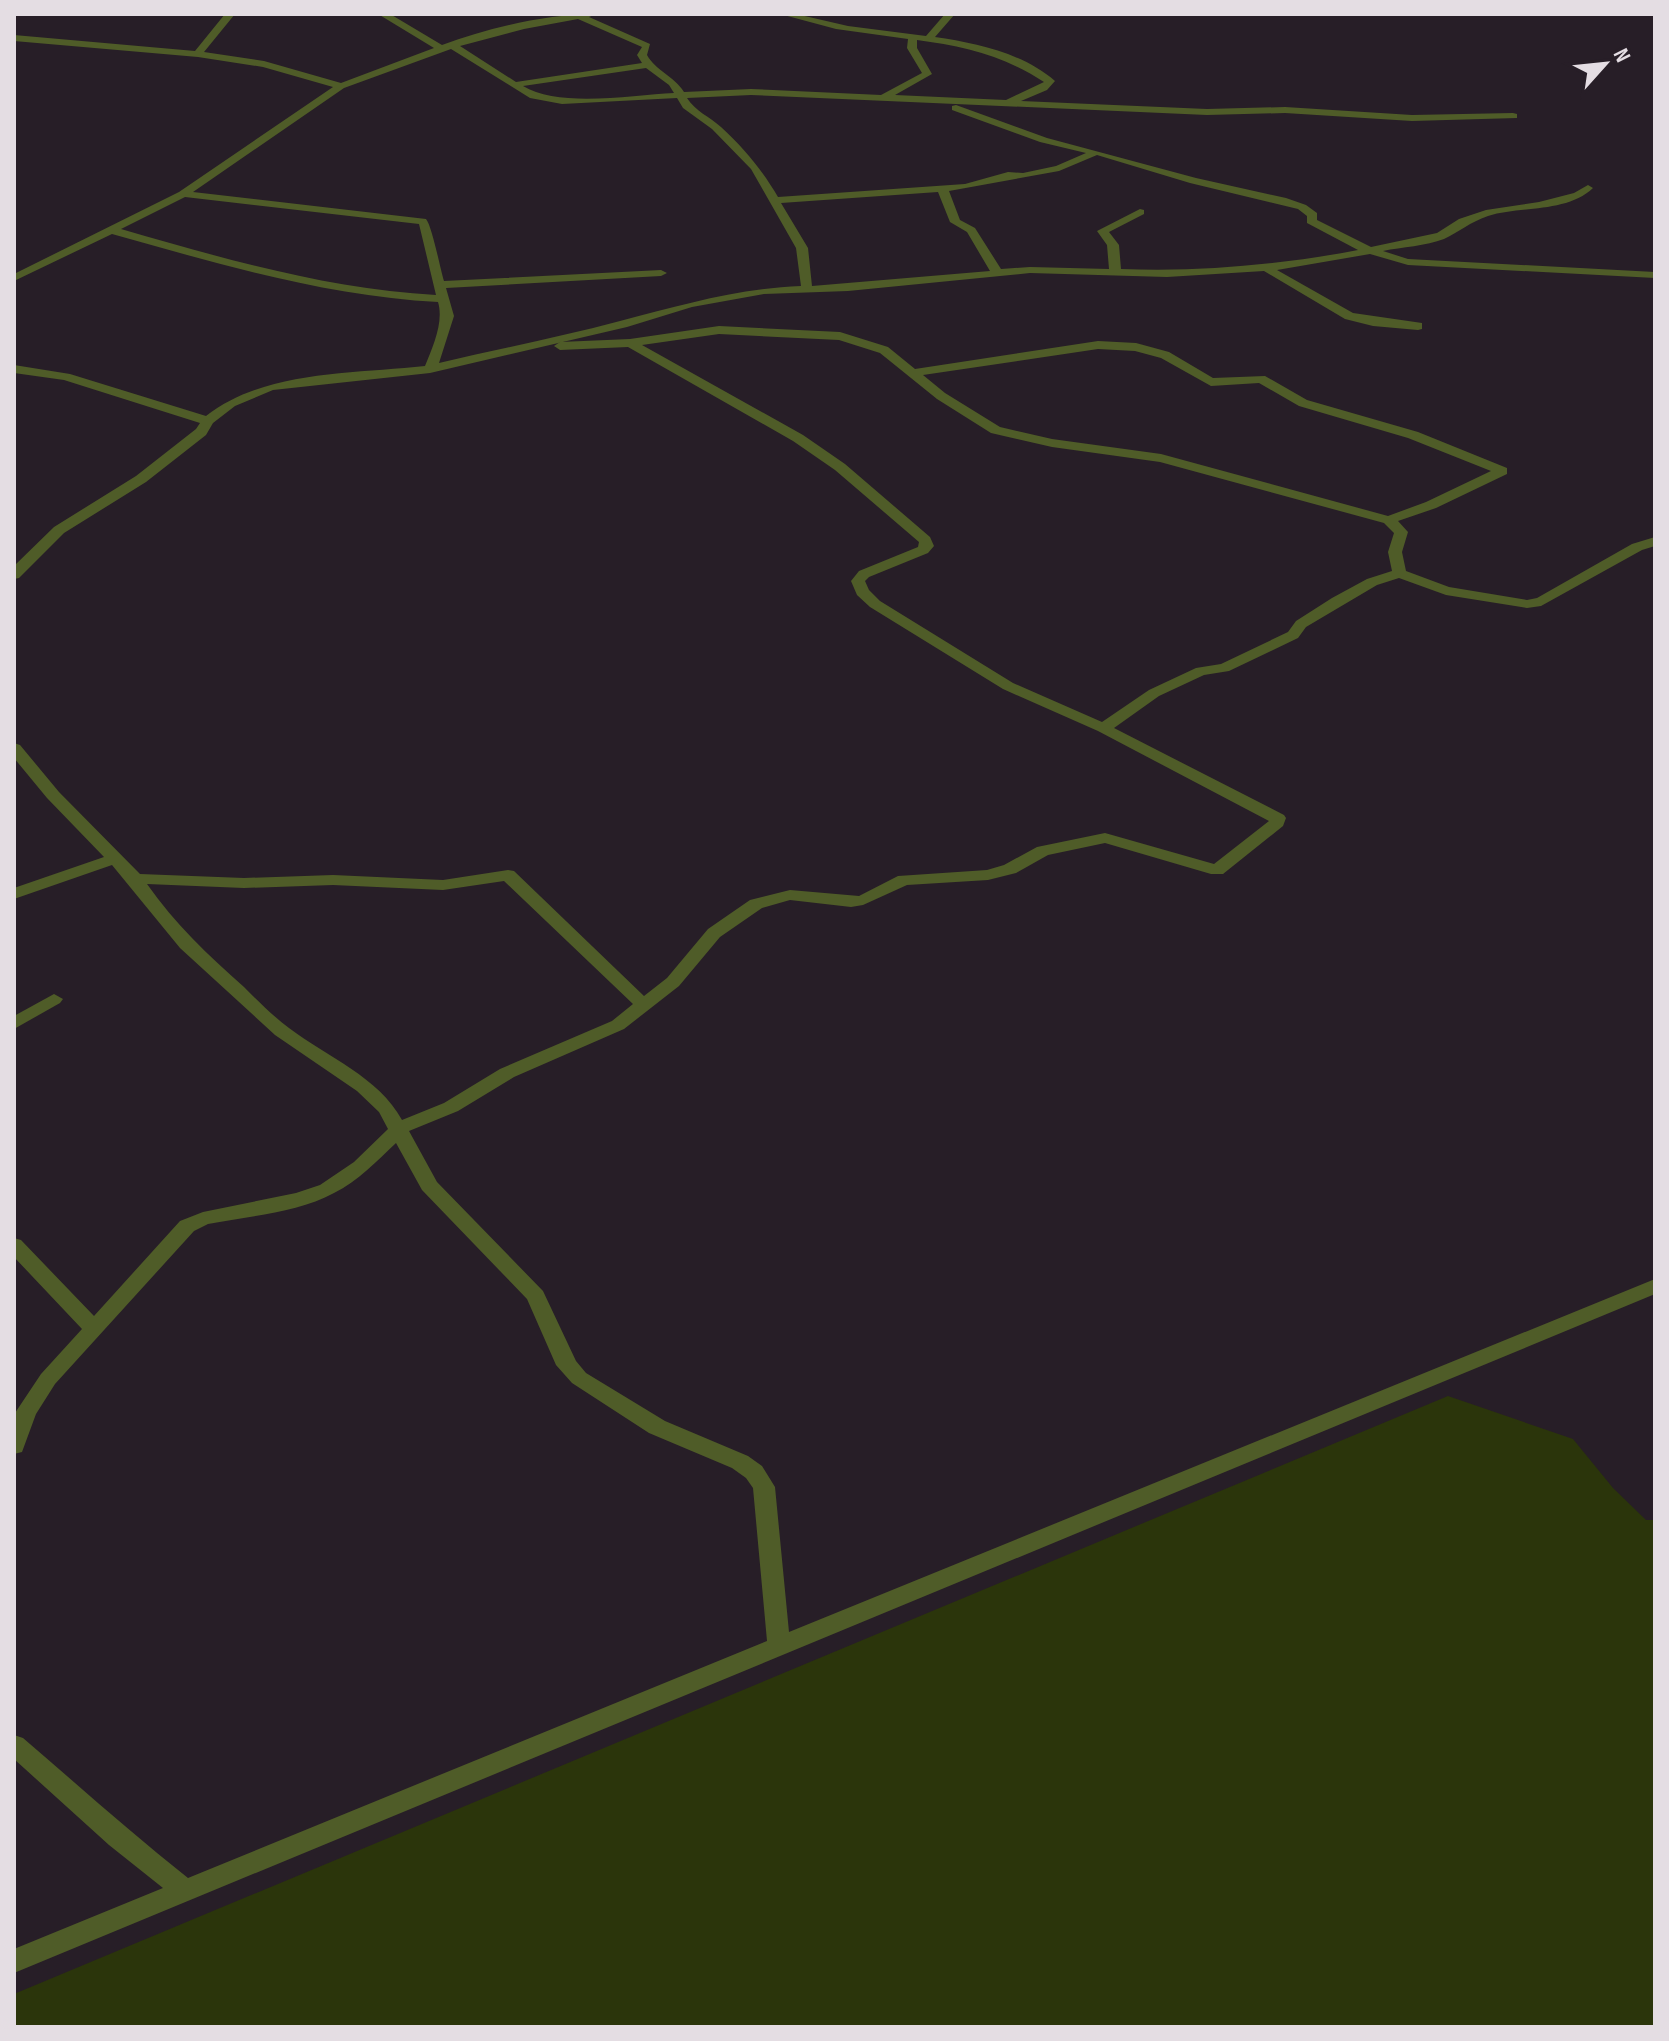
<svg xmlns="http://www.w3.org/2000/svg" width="1669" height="2041" viewBox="0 0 1669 2041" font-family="'Sofia Sans Condensed',sans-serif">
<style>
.green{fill:#2b350b}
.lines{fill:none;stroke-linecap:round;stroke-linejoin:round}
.minor{fill:#4f5c28;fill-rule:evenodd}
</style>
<rect width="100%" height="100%" fill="#271e27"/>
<polygon class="green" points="1448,1396 1573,1439 1613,1488 1646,1520 1655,1520 1655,2027 14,2027 14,1994"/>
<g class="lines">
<g class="minor">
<path d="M225 14H235L204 52 264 61 341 83 434 48 378 14H390L442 45C489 28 545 14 596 14L589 17 650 44 647 55C656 71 674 76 684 92L751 89 881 95 922 73 907 48 908 39 836 29 780 14H796L848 26 926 36 945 14H955L935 37C976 43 1023 53 1055 81L1047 90 1021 101 1207 109 1285 107 1412 115 1513 113 1517 114V118L1412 121 1285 113 1207 115 751 95 687 98C695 111 710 117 721 127 744 148 762 170 778 197L965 184 1008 172 1023 173 1056 166 1086 153 1040 142 952 110V106L956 105 1047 138 1196 178 1286 198 1306 205 1317 213V220L1371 247 1437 233 1459 219 1486 210 1539 202 1574 193 1588 185 1593 188C1567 213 1520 206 1488 216 1470 222 1459 232 1444 239 1426 246 1402 247 1383 251L1408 259 1655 272V278L1408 265 1370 254 1277 270 1353 313 1422 323V329L1418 330 1373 326 1345 319 1264 271 1167 277 1030 273 848 291 764 294 692 307 627 327 430 373 273 390 235 406 213 423 206 435 146 482 64 533 19 578 14 579V566L54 527 136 476 196 429 200 423 64 380 14 373V365L70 374 206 416C265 370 353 374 425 366 433 346 444 322 438 302 326 296 219 264 112 234L14 281V274L179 192 333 87 263 67 198 57 14 41V35L195 51ZM578 19 642 47 637 55 642 63 516 82 460 46 524 29ZM917 40C963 46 1005 56 1044 82L1006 100 895 95 932 74 917 48ZM451 49 530 98 562 104 677 98 683 108 712 129 751 169 796 248 801 286C735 289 683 305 620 321 560 337 499 349 439 363L454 316 446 288 661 276 667 273 661 270 444 281C440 268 432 226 426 219L193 192 344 88ZM646 68 669 85 674 93C633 95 558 108 523 86ZM1097 155 1190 183 1298 209 1307 216V223L1358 250C1279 265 1201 272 1121 269L1119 245 1109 232 1144 214V210L1140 209 1097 231 1107 245 1109 269 1030 267 1001 269 975 228 960 220 949 191 1059 171ZM938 192 950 222 967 232 990 271 812 286 808 248 781 203ZM185 197 419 224 436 295C328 289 225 259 121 229Z"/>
<path d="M719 326 840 332 888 347 915 369 1098 341 1136 343 1169 352 1213 378 1265 376 1307 400 1418 432 1507 468V474L1436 508 1398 521 1408 532 1402 552 1406 571 1449 587 1527 600 1537 598 1632 544 1655 537V546L1642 550 1541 606 1527 608 1446 595 1399 578 1377 585 1306 627 1298 638 1229 671 1204 675 1159 696 1114 728 1284 815 1286 818 1283 826 1223 874H1211L1105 843 1048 855 1016 873 988 880 907 885 863 905 851 907 790 900 762 908 720 937 679 986 624 1029 514 1077 458 1111 409 1131 437 1182 543 1291 576 1361 586 1373 665 1421 748 1456 762 1466 775 1487 789 1632 1655 1279V1294L14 1973V1949L163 1888 109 1845 14 1759V1735L23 1738C78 1785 131 1833 188 1878L767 1641 753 1488 746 1478 732 1468 649 1433 572 1383 556 1365 527 1299 422 1190 396 1143C377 1161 358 1181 334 1193 297 1213 249 1216 208 1224L194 1231 55 1384 36 1414 22 1452 14 1454 15 1413 41 1374 82 1329 14 1257V1238L21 1240 94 1316 180 1221 203 1212 296 1193 320 1185 354 1162 388 1129 379 1112 357 1091 275 1035 180 948 112 865 14 899V888L104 857 47 798 14 758V743L20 745 59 792 140 874 244 878 333 875 443 880 508 870 514 871 644 996 667 978 708 929 750 900 790 890 859 896 898 876 987 870 1004 865 1037 847 1105 833 1214 864 1269 821 1098 731 1003 689 870 607 857 595 851 581 859 571 918 547 919 542 835 470 793 441 628 347 560 350 554 346 560 342 630 339ZM719 334 839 340 880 353 937 399 991 433 1052 447 1160 462 1384 523 1394 533 1388 552 1392 571 1367 579 1332 598 1296 621 1288 632 1221 664 1196 668 1149 690 1102 722 1013 683 880 601 869 590 865 581 869 577 928 553 934 546 930 537 845 464 803 435 642 345ZM1098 349 1135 351 1161 358 1211 386 1259 383 1299 406 1408 438 1491 471 1426 502 1388 516 1161 454 1052 439 1000 427 945 393 923 375ZM504 881 633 1004 612 1021 500 1069 444 1103 402 1120C379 1077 327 1057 289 1028 273 1016 258 1001 244 987 208 955 175 924 147 884L244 888 333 885 443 890Z"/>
<polygon points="54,994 63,999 60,1003 14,1029 14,1016"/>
</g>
</g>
<rect width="1669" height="2041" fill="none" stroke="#e4dde3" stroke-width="32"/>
<g transform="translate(1605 64) rotate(63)" stroke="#271e27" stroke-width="6" paint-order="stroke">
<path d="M0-6L14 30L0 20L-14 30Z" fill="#e4dde3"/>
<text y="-12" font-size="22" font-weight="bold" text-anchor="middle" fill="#e4dde3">N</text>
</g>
</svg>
